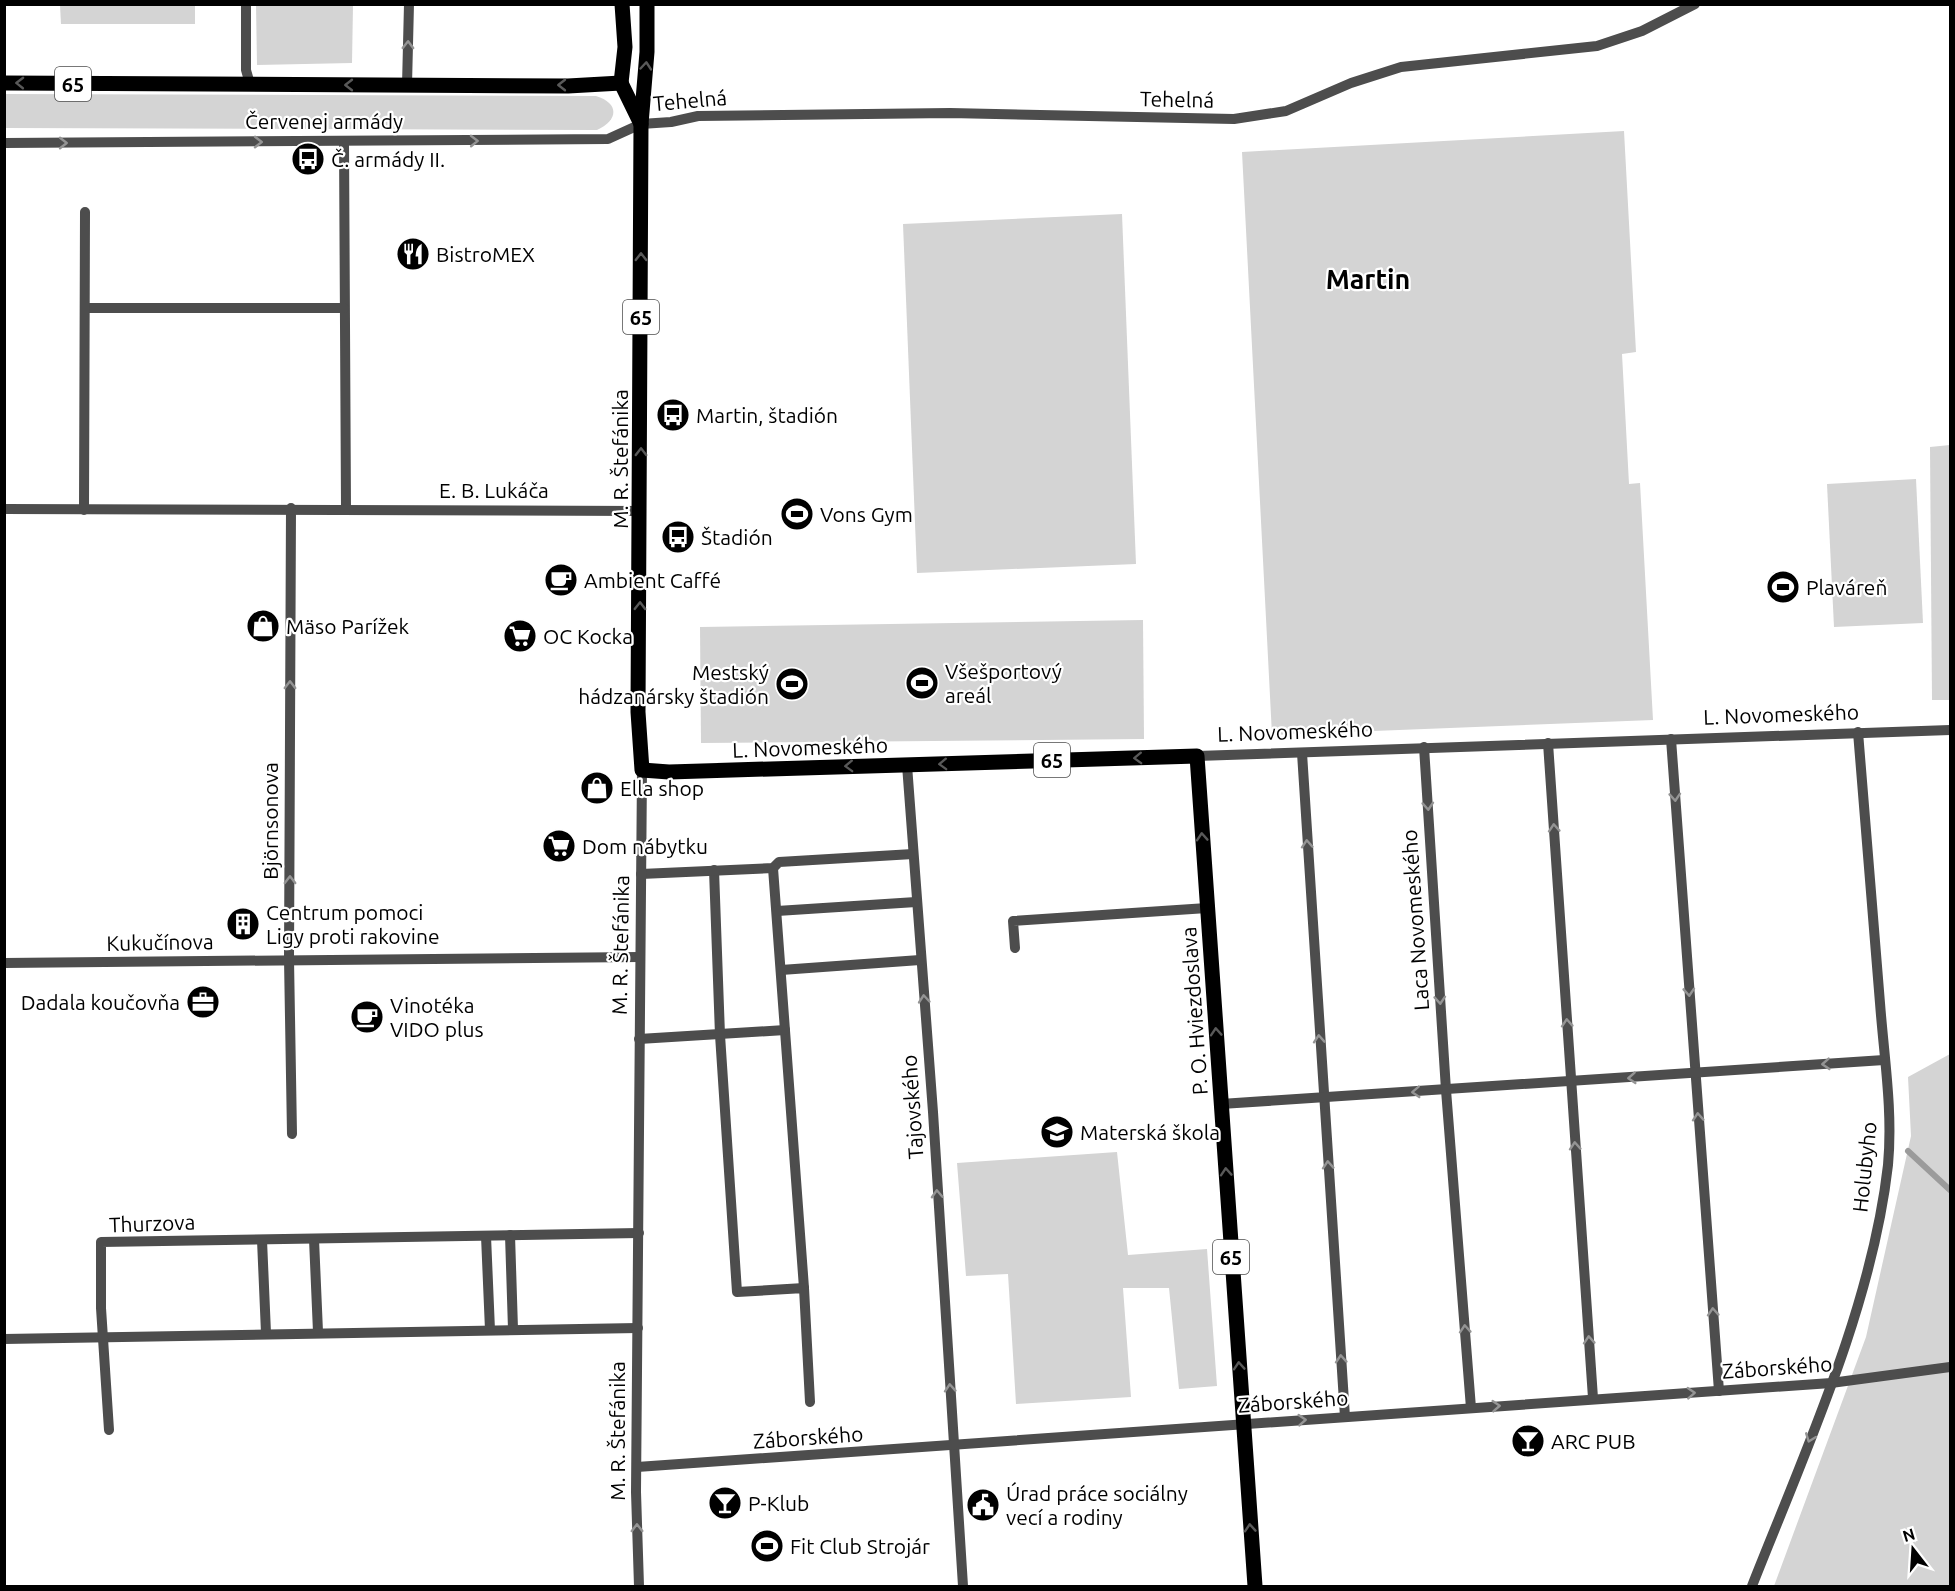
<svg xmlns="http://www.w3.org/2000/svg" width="1955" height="1591" viewBox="0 0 1955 1591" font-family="Ubuntu,sans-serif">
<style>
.green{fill:#d4d4d4}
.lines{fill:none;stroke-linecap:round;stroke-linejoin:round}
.stream{stroke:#9b9b9b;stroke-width:6}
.minor{stroke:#4d4d4d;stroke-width:10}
.major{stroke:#000;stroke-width:15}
.oneway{stroke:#949494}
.oneway2{stroke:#595959}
.labels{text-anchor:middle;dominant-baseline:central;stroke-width:4.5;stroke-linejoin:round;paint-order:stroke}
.shield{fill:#fff;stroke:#4c4c4c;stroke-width:1.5}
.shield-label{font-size:20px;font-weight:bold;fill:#000}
.street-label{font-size:21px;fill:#000;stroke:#fff}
.poi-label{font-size:21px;fill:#000;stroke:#fff;text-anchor:start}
.district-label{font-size:27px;font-weight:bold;fill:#000;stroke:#fff}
</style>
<rect width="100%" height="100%" fill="#fff"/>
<g class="green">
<polygon points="60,5 195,5 195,24 61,24"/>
<polygon points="256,5 353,5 352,63 257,65"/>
<path d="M6 94 596 96C619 103 619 120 597 130L5 128Z"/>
<polygon points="1624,131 1636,352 1622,354 1629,484 1640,483 1653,720 1272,735 1242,152"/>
<polygon points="1122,214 1136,564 917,573 903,224"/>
<polygon points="1950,445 1950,700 1932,700 1930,447"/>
<polygon points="1916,479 1923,623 1834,627 1827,484"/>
<polygon points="1143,620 1144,739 701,743 700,627"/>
<polygon points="1950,1054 1950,1586 1774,1586 1866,1337 1911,1136 1908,1077"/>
<polygon points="1117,1152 1128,1255 1207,1249 1217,1386 1179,1389 1169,1288 1123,1288 1131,1397 1016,1404 1008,1274 966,1276 957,1163"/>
</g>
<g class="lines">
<polyline class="stream" points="1908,1151 1950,1190"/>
<g class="minor">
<polyline points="246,4 246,70 250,84"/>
<polyline points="407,85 409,4"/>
<polyline points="344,142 346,508"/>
<polyline points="4,143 608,139 641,124 671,122 698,116 950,113 1234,119 1286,111 1351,83 1401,67 1597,46 1642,31 1695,4"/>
<polyline points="85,308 344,308"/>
<polyline points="291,508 289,959 292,1134"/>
<polyline points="4,509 641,511"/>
<polyline points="84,510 85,212"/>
<polyline points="1671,739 1719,1391"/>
<polyline points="1548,743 1593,1398"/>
<polyline points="1424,747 1446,1090 1471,1408"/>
<polyline points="1302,753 1345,1417"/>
<polyline points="1197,756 1950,730"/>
<polyline points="907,765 933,1112 963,1586"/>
<polyline points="773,868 804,1288"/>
<polyline points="714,870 720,1035 737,1292 804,1288 810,1402"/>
<polyline points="641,874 773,868 779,862 913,854"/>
<polyline points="777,911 916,902"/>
<polyline points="1015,948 1013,921 1207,908"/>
<polyline points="4,963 640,957"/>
<polyline points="781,970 920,960"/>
<polyline points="639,1039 785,1030"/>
<polyline points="1221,1104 1884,1060"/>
<polyline points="510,1235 513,1329"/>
<polyline points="486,1236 490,1330"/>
<polyline points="314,1239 318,1332"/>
<polyline points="262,1240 266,1333"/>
<polyline points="4,1339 638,1328"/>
<polyline points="109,1430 101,1308 101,1242 639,1233"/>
<polyline points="637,1467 1831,1383 1950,1367"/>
<polyline points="639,1586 636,1492 642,770"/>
<path d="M1752 1586C1804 1454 1872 1307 1888 1165 1893 1111 1884 1057 1880 1003 1873 913 1865 822 1858 732"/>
</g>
<g class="major">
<polyline points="647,4 647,52 641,124 638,712 642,770 669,772 1197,756 1255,1586"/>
<polyline points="4,83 568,86 621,83"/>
<polyline points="621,83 625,47 622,4"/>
<polyline points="621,83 641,124"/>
</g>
</g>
<defs><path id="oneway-chevron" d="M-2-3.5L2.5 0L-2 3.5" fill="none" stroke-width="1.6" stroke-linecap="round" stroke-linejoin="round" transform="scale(1.5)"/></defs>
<g class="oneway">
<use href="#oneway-chevron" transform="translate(408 45) rotate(-89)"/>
<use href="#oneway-chevron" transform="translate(474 141) rotate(-1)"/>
<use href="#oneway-chevron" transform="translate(258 142)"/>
<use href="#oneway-chevron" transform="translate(63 143)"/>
<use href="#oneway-chevron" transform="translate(290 685) rotate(-90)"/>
<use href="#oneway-chevron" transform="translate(1675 797) rotate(86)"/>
<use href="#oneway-chevron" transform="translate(1428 806) rotate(86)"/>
<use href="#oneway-chevron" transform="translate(1554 828) rotate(-94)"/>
<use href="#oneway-chevron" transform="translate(1307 844) rotate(-94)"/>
<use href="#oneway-chevron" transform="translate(290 880) rotate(-90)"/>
<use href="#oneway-chevron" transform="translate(1689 992) rotate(86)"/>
<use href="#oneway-chevron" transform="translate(924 999) rotate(-95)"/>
<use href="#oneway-chevron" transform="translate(1440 1000) rotate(86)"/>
<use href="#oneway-chevron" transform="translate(1567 1023) rotate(-94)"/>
<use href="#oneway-chevron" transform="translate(1319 1039) rotate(-94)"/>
<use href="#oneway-chevron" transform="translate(1826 1064) rotate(176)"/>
<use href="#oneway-chevron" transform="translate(1632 1078) rotate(176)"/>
<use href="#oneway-chevron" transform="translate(1416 1092) rotate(177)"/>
<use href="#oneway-chevron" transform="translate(1698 1117) rotate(-94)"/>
<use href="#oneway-chevron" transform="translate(1575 1146) rotate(-94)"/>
<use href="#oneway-chevron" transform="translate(1328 1165) rotate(-94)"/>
<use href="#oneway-chevron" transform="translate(937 1194) rotate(-93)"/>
<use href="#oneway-chevron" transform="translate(1713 1312) rotate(-94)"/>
<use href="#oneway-chevron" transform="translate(1465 1329) rotate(-94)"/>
<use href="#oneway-chevron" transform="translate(1589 1340) rotate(-94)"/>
<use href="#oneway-chevron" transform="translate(1341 1359) rotate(-94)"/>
<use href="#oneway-chevron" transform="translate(950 1388) rotate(-94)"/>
<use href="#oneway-chevron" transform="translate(1691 1393) rotate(-3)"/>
<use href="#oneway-chevron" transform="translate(1496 1406) rotate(-4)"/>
<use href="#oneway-chevron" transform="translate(1302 1420) rotate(-4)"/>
<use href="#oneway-chevron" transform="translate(1810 1438) rotate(111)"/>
<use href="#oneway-chevron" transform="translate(637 1528) rotate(-91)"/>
</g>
<g class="oneway2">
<use href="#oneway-chevron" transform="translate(646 66) rotate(-85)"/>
<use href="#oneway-chevron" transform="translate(20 83) rotate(-179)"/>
<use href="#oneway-chevron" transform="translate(349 85) rotate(-180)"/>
<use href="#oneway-chevron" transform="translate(562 85) rotate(180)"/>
<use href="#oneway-chevron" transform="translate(641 257) rotate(-90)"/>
<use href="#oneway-chevron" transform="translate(641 452) rotate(-90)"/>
<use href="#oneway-chevron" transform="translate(640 606) rotate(-89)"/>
<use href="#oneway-chevron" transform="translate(1138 758) rotate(178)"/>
<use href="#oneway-chevron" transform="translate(943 764) rotate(178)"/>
<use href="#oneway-chevron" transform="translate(849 766) rotate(178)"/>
<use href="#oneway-chevron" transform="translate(1202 837) rotate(-94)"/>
<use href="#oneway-chevron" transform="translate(1216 1032) rotate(-94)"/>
<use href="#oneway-chevron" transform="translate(1226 1172) rotate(-94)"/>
<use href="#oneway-chevron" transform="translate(1239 1366) rotate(-94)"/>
<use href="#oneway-chevron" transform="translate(1250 1528) rotate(-94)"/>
</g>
<defs>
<symbol id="bus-disc" viewBox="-11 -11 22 22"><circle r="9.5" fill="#000" stroke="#fff"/><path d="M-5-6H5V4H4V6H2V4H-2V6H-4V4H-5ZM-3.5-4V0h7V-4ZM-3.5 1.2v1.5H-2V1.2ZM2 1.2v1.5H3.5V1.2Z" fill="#fff"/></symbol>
<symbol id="restaurant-disc" viewBox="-11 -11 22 22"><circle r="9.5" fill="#000" stroke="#fff"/><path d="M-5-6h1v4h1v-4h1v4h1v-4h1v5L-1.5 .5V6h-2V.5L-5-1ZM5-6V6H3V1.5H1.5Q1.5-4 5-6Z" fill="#fff"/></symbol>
<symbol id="stadium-disc" viewBox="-11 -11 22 22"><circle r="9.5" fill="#000" stroke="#fff"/><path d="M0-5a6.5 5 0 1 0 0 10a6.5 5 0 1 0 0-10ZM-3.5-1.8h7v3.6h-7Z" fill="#fff"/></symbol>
<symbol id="cafe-disc" viewBox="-11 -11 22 22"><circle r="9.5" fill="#000" stroke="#fff"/><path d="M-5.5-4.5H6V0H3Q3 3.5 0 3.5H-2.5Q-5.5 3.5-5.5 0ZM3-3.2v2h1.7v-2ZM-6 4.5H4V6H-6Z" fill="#fff"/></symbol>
<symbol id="shop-disc" viewBox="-11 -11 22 22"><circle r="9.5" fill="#000" stroke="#fff"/><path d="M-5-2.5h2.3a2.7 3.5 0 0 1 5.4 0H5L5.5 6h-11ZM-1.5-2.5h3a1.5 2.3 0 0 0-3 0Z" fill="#fff"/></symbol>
<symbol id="supermarket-disc" viewBox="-11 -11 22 22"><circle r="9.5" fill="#000" stroke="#fff"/><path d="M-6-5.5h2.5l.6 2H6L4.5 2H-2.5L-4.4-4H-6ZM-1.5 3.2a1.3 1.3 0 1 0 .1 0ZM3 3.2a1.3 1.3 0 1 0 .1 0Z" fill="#fff"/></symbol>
<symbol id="building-disc" viewBox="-11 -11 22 22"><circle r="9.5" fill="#000" stroke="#fff"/><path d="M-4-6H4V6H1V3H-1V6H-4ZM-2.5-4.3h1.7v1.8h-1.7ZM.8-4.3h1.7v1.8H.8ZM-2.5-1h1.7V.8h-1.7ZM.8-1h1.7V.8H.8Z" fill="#fff"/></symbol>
<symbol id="office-disc" viewBox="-11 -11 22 22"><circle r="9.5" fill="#000" stroke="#fff"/><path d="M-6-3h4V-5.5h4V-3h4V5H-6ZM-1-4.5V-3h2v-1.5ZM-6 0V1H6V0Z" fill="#fff"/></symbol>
<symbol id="school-disc" viewBox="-11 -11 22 22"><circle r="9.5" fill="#000" stroke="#fff"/><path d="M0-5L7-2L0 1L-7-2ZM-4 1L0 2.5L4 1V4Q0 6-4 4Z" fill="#fff"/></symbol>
<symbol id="bar-disc" viewBox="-11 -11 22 22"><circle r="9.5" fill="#000" stroke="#fff"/><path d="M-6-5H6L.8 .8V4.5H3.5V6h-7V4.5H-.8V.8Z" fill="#fff"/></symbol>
<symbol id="civic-disc" viewBox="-11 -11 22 22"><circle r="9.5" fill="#000" stroke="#fff"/><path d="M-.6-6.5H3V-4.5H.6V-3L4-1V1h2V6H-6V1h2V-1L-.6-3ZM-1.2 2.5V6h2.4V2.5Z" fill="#fff"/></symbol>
</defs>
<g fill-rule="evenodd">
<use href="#bus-disc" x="289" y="140" width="38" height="38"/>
<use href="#restaurant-disc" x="394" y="235" width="38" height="38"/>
<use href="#bus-disc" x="654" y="396" width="38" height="38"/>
<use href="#stadium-disc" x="778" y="495" width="38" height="38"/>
<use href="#bus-disc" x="659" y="518" width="38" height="38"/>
<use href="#cafe-disc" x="542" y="561" width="38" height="38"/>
<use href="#stadium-disc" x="1764" y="568" width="38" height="38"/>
<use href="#shop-disc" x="244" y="607" width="38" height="38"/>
<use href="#supermarket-disc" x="501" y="617" width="38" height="38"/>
<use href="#stadium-disc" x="903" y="664" width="38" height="38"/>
<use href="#stadium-disc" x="773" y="665" width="38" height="38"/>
<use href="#shop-disc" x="578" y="769" width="38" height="38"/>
<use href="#supermarket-disc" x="540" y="827" width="38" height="38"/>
<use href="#building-disc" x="224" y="905" width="38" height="38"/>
<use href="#office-disc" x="184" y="983" width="38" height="38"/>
<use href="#cafe-disc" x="348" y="998" width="38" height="38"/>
<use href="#school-disc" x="1038" y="1113" width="38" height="38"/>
<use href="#bar-disc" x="1509" y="1422" width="38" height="38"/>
<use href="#bar-disc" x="706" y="1484" width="38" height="38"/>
<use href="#civic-disc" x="964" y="1486" width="38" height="38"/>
<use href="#stadium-disc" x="748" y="1527" width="38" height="38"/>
</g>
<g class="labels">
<g class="shield">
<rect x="55" y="67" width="36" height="34" rx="4.5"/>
<rect x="623" y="300" width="36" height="34" rx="4.5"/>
<rect x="1034" y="743" width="36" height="34" rx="4.5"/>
<rect x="1213" y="1240" width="36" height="34" rx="4.5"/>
</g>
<g class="shield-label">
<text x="73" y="84">65</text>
<text x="641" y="317">65</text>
<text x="1052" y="760">65</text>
<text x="1231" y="1257">65</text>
</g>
<g class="street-label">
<text transform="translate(1177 99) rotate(1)">Tehelná</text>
<text transform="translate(690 100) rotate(-5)">Tehelná</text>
<text x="324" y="121">Červenej armády</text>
<text transform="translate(620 459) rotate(-90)">M. R. Štefánika</text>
<text x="494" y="490">E. B. Lukáča</text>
<text transform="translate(1781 714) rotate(-2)">L. Novomeského</text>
<text transform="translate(1295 731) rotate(-2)">L. Novomeského</text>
<text transform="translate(810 747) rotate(-2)">L. Novomeského</text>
<text transform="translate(270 821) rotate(-90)">Björnsonova</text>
<text transform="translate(1415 920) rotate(-94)">Laca Novomeského</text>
<text transform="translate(160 942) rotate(-1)">Kukučínova</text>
<text transform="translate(620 945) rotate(-89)">M. R. Štefánika</text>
<text transform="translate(1194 1011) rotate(-94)">P. O. Hviezdoslava</text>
<text transform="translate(912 1107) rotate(-94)">Tajovského</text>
<text transform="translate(1864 1167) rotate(-84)">Holubyho</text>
<text transform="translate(152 1223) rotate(-2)">Thurzova</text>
<text transform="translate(1777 1367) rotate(-4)">Záborského</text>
<text transform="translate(1293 1401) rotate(-4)">Záborského</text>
<text transform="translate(617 1431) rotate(-90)">M. R. Štefánika</text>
<text transform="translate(808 1437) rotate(-4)">Záborského</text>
</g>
<g class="poi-label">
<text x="331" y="159">Č. armády II.</text>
<text x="436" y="254">BistroMEX</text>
<text x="696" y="415">Martin, štadión</text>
<text x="820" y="514">Vons Gym</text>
<text x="701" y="537">Štadión</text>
<text x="584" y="580">Ambient Caffé</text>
<text x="1806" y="587">Plaváreň</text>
<text x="286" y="626">Mäso Parížek</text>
<text x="543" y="636">OC Kocka</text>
<text x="945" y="671">Všešportový<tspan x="945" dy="24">areál</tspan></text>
<text x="769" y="672" text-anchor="end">Mestský<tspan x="769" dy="24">hádzanársky štadión</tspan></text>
<text x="620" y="788">Ella shop</text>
<text x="582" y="846">Dom nábytku</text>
<text x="266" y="912">Centrum pomoci<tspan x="266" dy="24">Ligy proti rakovine</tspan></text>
<text x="180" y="1002" text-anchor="end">Dadala koučovňa</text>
<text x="390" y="1005">Vinotéka<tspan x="390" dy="24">VIDO plus</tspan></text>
<text x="1080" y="1132">Materská škola</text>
<text x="1551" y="1441">ARC PUB</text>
<text x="1006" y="1493">Úrad práce sociálny<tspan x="1006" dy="24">vecí a rodiny</tspan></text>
<text x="748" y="1503">P-Klub</text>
<text x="790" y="1546">Fit Club Strojár</text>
</g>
<g class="district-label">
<text x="1368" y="279">Martin</text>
</g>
</g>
<rect width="1955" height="1591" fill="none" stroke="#000000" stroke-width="12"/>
<g transform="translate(1913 1549) rotate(343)" stroke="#ffffff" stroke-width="4.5" paint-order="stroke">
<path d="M0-4.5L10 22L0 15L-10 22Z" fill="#000000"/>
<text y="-9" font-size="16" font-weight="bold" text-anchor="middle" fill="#000000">N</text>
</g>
</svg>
